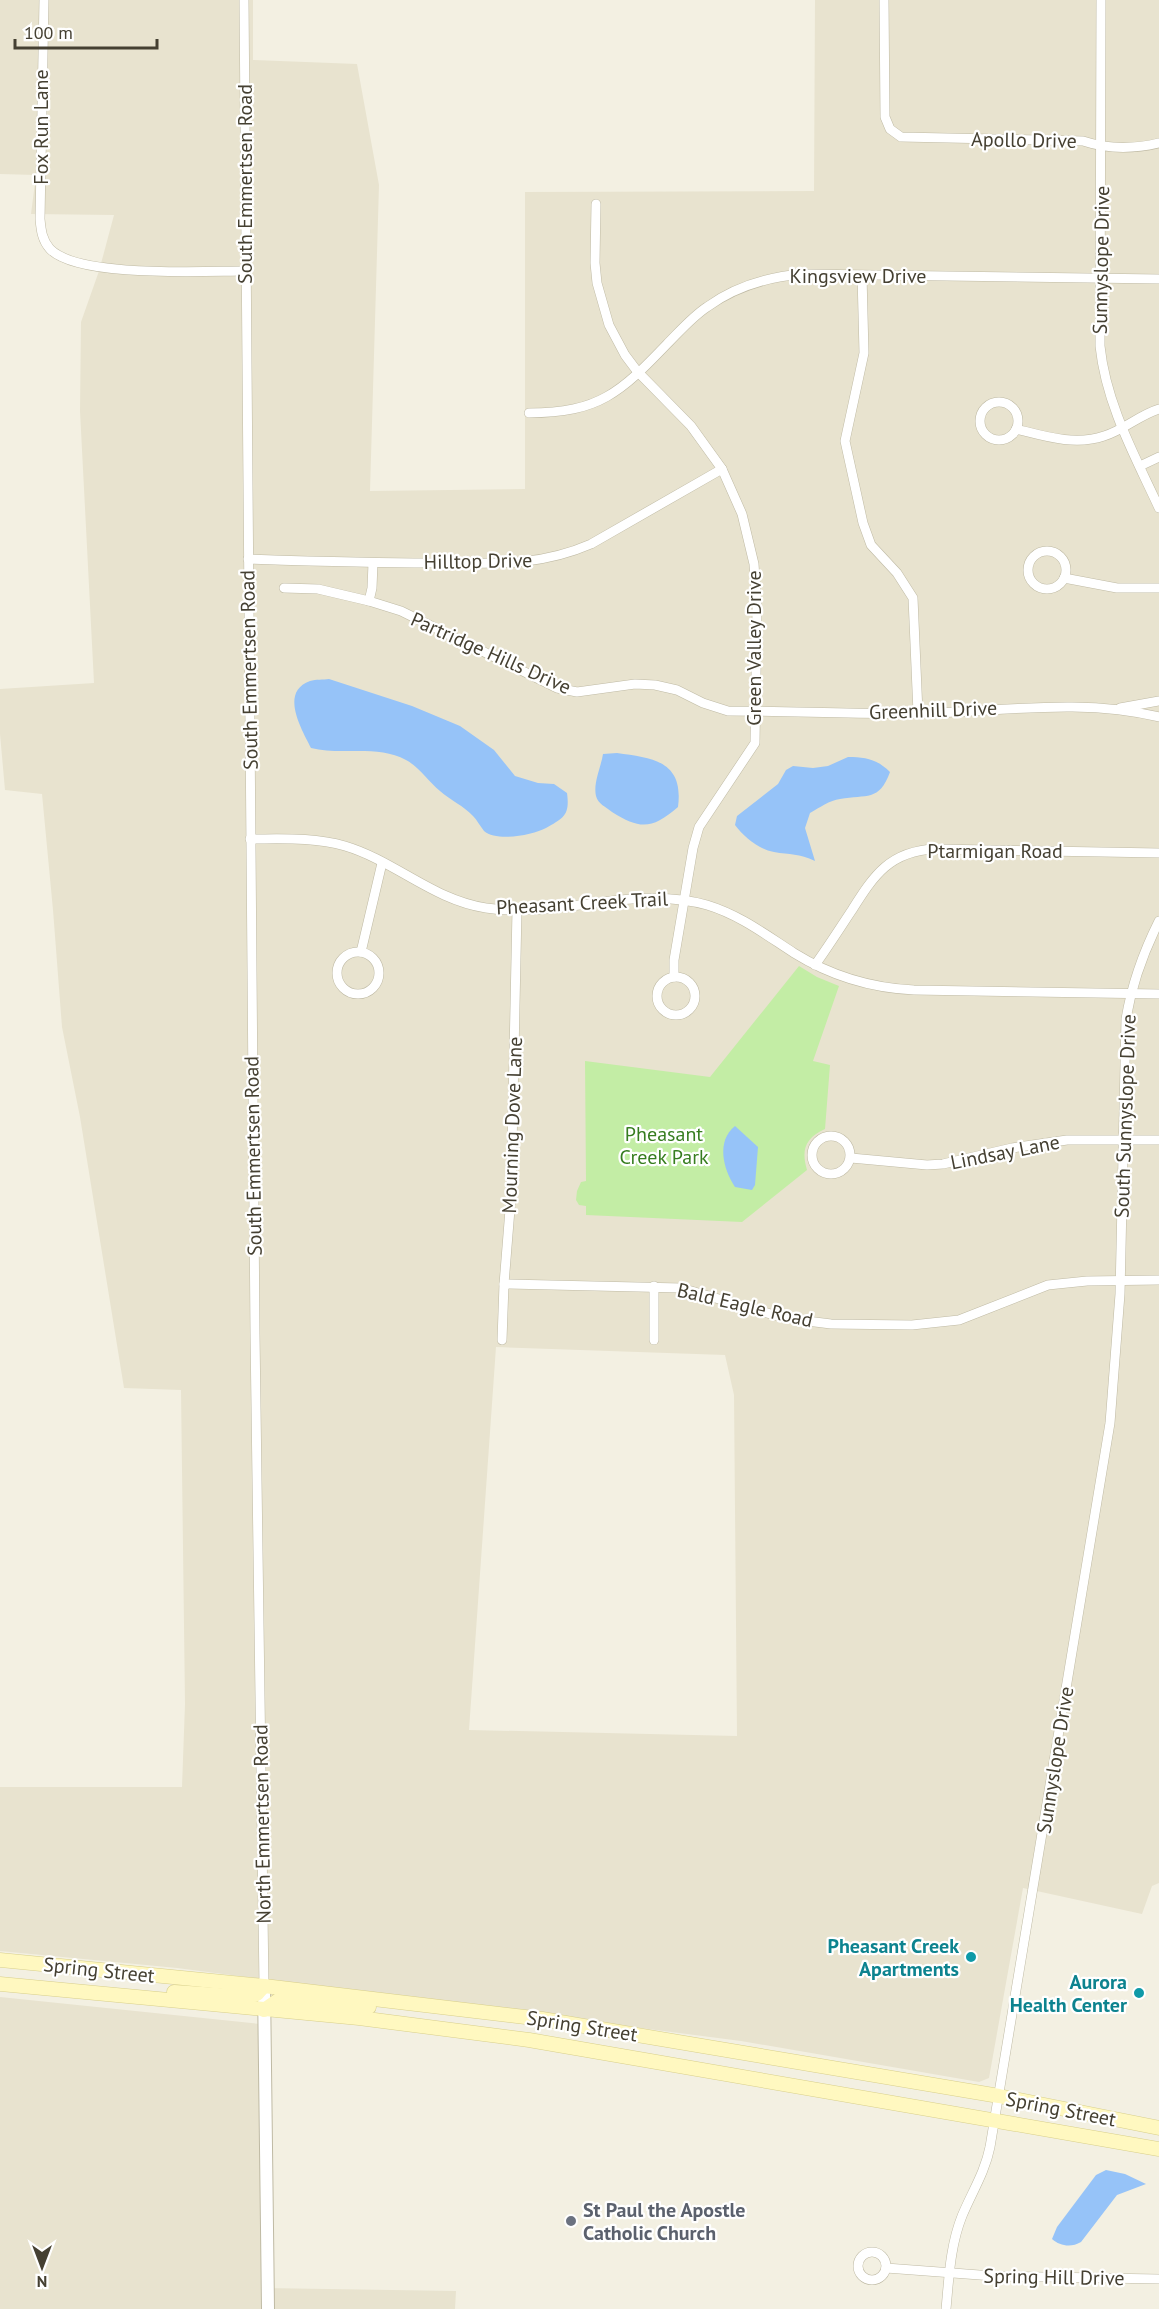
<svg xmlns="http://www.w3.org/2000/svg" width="1159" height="2309" viewBox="0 0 1159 2309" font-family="'PT Sans',sans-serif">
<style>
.residential{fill:#e8e3cf;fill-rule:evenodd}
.green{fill:#c3eda5}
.water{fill:#96c3f8}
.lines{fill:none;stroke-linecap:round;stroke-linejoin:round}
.minor-casing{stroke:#bfbaa4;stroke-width:10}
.tertiary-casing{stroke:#bfbaa4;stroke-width:14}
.secondary-casing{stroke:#d8cf8b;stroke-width:15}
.minor{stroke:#fff;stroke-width:9}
.tertiary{stroke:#fff;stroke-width:12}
.secondary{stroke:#fff8c0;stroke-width:14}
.culture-dot{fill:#0f9aa8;stroke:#fff;stroke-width:2}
.worship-dot{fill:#6b7280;stroke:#fff;stroke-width:2}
.labels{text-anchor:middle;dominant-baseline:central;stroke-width:4.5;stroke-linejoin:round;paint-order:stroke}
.street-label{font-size:20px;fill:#454032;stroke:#fff}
.park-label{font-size:20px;fill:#367d1f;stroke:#fff}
.culture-label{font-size:20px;font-weight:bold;fill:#0d838f;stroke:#fff;text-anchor:end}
.worship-label{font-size:20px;font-weight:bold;fill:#5b616d;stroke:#fff;text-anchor:start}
</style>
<rect width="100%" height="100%" fill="#f3f0e2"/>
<g class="residential">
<path d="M0 0H253V60L357 64 379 185 370 491 525 489V192L814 191 815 0H1159V1883L1152 1886 1142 1914 1023 1888 989 2078 979 2082 741 2041 177 1968 0 1951V1787H182L185 1704 181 1390 124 1388 80 1117 62 1027 53 910 42 794 5 790 0 734V689L94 683 80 411 81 322 99 271 114 215 31 214 36 175 0 174ZM496 1347 725 1355 734 1395 737 1736 469 1730Z"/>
<polygon points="0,1997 260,2024 264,2288 456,2291 455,2309 0,2309"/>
</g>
<path class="green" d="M799 966 817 977 839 986 813 1061 830 1065 825 1129C805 1138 801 1150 807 1170L742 1222 586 1215V1206L579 1205 576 1200 577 1191 581 1182 586 1181 585 1061 710 1077Z"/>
<g class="water">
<path d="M329 679 412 706 460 726 494 750 515 776 538 783 554 784 567 793C570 815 564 818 546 828 533 835 497 842 484 831 480 826 477 820 473 816 464 806 450 800 440 791 429 782 419 767 406 760 377 744 341 756 311 748 302 730 279 692 310 681 316 679 323 680 329 679Z"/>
<path d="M617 753C653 758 684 761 678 807 652 829 641 830 612 812 606 807 598 804 596 796 593 783 601 767 603 754Z"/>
<path d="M848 757C865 757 877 759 890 772 879 802 867 794 840 799 830 800 819 808 810 813L805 828 815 861C799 853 790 855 774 852 758 849 744 837 735 825L737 816 778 784 786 770 793 766 813 768 828 766Z"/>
<path d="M735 1126 758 1147 755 1185 752 1190 735 1187C723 1169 716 1141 735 1126Z"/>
<path d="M1106 2170 1125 2174 1146 2184 1117 2195 1081 2242C1071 2248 1060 2246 1052 2239L1057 2227 1096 2175Z"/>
</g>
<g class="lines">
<defs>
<g id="minor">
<path d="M44 0 40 219C41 230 42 240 50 249 78 278 203 271 245 271"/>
<polyline points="244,0 255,1334 264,1986"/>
<path d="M884 0 885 117 890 129 901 137 1083 141C1107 149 1134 149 1159 143"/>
<path d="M1101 0 1100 346C1106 404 1135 456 1159 508"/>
<polyline points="596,204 595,263 597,283 609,325 625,355 637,371 691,426 722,469 742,514 754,564 757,606 755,743 699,827 693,848 674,960 674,977"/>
<polyline points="862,275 864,353 845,441 863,523 871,545 897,573 913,598 918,713"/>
<circle cx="999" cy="421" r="19"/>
<path d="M529 413C599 413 621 392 667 344 680 331 692 317 707 307 736 286 767 277 802 274L1159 279"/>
<path d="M1016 429C1044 436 1075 446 1104 436 1124 430 1139 415 1159 409"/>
<polyline points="1140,466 1159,457"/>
<circle cx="1047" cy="570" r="19"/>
<path d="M248 559C308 561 369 563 430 563 488 563 536 568 591 544L722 469"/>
<path d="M373 563 372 588 369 601 401 611 557 688 577 692 635 684 655 685 677 690 703 703 728 711C797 711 867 715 937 713 1011 710 1086 699 1159 717"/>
<polyline points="1064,578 1117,588 1159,588"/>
<polyline points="284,588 318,589 369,601"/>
<polyline points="1120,708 1159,701"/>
<path d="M250 839C282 839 314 837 345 846 395 861 433 900 486 908 559 919 634 884 707 905 740 915 766 935 794 953 831 976 871 988 914 990L1159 994"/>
<circle cx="358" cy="973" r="21"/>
<polyline points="361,952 382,863"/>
<path d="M815 965C828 947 840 928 852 910 874 875 890 851 935 849L1159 853"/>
<circle cx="676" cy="996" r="19"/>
<circle cx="831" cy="1155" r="19"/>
<polyline points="851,1158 927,1165 943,1164 1012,1148 1067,1140 1159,1140"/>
<polyline points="504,1284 681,1288 774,1315 807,1321 831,1324 912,1325 959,1320 1048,1285 1087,1281 1159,1280"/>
<polyline points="502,1340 504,1284 511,1197 517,910"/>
<polyline points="654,1340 654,1286"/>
<circle cx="872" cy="2266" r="14"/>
<polyline points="886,2268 993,2276 1159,2279"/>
<path d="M946 2309C949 2278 950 2246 962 2216 972 2192 985 2172 990 2147L1110 1423 1120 1294 1126 1019C1132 983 1143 953 1159 921"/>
</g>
<polyline id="tertiary" points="264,1986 268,2309"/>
<g id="secondary">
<polyline points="0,1960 264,1986 542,2019 999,2096 1159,2128"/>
<polyline points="0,1984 359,2018 529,2040 1159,2149"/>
<polyline points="174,1992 245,1997 257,1994 264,1986"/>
<polyline points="264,2010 280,1999 369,2007"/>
</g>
</defs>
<use href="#minor" class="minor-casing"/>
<use href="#tertiary" class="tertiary-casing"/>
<use href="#secondary" class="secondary-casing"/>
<use href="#minor" class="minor"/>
<use href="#tertiary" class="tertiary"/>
<use href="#secondary" class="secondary"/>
</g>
<g class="culture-dot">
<circle cx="971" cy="1957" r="6"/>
<circle cx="1139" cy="1993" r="6"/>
</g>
<circle class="worship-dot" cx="571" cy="2221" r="6"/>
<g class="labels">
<g class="street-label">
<text transform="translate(41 127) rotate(-90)">Fox Run Lane</text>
<text transform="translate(1024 140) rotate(1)">Apollo Drive</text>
<text transform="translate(245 184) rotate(-90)">South Emmertsen Road</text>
<text transform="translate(1101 260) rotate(-89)">Sunnyslope Drive</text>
<text x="858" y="276">Kingsview Drive</text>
<text transform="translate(478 561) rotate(-1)">Hilltop Drive</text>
<text transform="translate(754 648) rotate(-90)">Green Valley Drive</text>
<text transform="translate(491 653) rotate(24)">Partridge Hills Drive</text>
<text transform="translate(249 670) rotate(-91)">South Emmertsen Road</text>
<text transform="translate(933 710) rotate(-2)">Greenhill Drive</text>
<text x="995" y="851">Ptarmigan Road</text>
<text transform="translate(582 903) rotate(-3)">Pheasant Creek Trail</text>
<text transform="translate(1125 1116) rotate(-88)">South Sunnyslope Drive</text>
<text transform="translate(512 1125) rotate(-88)">Mourning Dove Lane</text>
<text transform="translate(1005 1152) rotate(-11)">Lindsay Lane</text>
<text transform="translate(253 1156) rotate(-91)">South Emmertsen Road</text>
<text transform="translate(745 1305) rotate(13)">Bald Eagle Road</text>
<text transform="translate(1055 1760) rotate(-81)">Sunnyslope Drive</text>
<text transform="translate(262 1824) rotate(-91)">North Emmertsen Road</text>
<text transform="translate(99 1970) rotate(6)">Spring Street</text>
<text transform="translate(582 2026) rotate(9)">Spring Street</text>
<text transform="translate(1061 2109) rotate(11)">Spring Street</text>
<text transform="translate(1054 2277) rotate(1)">Spring Hill Drive</text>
</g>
<g class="park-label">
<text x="664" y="1134">Pheasant<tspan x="664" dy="23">Creek Park</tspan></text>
</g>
<g class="culture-label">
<text x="959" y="1946">Pheasant Creek<tspan x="959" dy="23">Apartments</tspan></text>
<text x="1127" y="1982">Aurora<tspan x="1127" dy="23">Health Center</tspan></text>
</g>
<g class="worship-label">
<text x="583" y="2210">St Paul the Apostle<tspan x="583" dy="23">Catholic Church</tspan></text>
</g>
</g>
<g transform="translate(42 2267) rotate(180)" stroke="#ffffff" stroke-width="4.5" paint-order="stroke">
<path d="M0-4.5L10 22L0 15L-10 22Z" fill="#454032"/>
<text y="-9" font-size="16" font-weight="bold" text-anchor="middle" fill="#454032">N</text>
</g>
<path d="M15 39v9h142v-9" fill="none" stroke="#454032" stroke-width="3"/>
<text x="24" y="39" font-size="18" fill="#454032" stroke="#ffffff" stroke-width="4.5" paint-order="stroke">100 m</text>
</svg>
